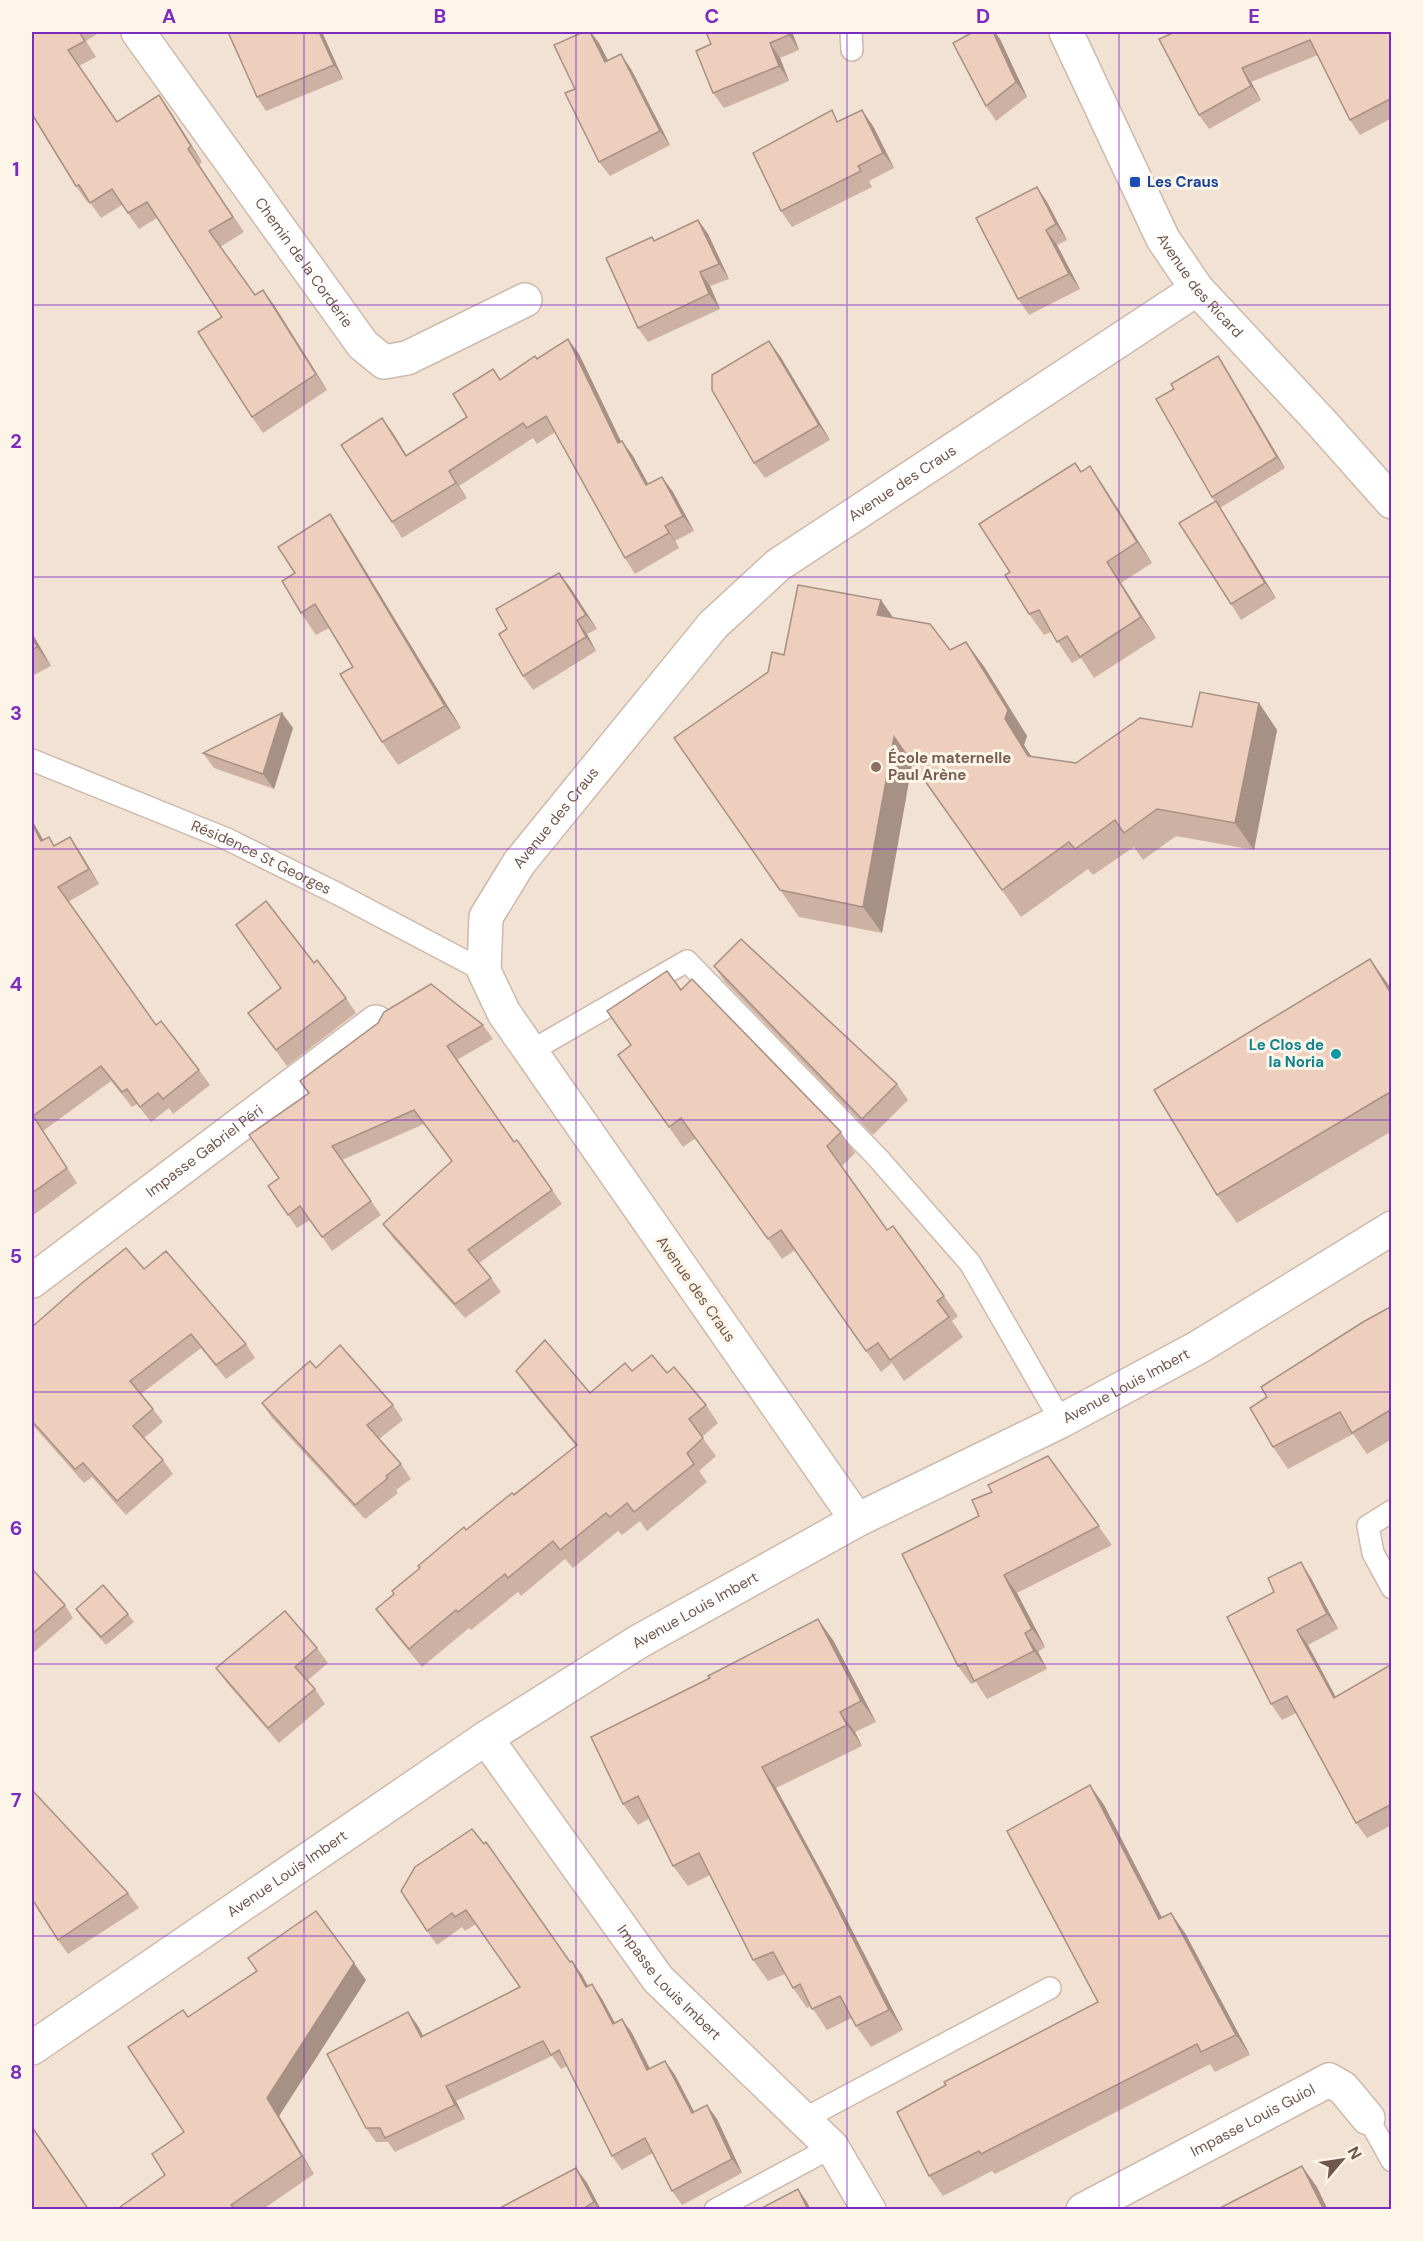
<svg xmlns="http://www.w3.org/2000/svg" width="1423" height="2241" viewBox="0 0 1423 2241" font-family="'DM Sans',sans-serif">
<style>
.residential{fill:#f2e2d3}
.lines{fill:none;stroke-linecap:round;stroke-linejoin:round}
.lane-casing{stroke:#cdbaae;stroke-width:24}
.street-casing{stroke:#cdbaae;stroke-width:36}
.lane{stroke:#fff;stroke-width:21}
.street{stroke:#fff;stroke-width:33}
.wall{fill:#cdb1a3}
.shaded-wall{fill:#a79084}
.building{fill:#eecebd;stroke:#a79084;stroke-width:1.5}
.grid{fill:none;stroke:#7b2cbf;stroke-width:1.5;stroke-opacity:0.55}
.transit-dot{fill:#1a4fb4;stroke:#fef5e9;stroke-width:2}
.education-dot{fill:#8d6e63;stroke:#fef5e9;stroke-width:2}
.culture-dot{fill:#0f9aa8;stroke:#fef5e9;stroke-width:2}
.labels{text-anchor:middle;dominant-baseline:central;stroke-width:6;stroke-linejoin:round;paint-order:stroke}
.transit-label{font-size:15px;font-weight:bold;fill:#164399;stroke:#fef5e9;text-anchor:start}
.street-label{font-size:15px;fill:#71564b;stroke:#fef5e9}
.education-label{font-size:15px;font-weight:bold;fill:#785e54;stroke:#fef5e9;text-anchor:start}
.culture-label{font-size:15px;font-weight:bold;fill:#0d838f;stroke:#fef5e9;text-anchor:end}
.neatline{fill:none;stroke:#7b2cbf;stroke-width:2}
.grid-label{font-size:20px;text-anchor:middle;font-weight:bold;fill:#7b2cbf}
</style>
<rect width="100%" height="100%" fill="#fbf0e4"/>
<rect class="residential" x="32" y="32" width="1359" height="2177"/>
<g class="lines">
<defs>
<g id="lane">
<polyline points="851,32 852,50"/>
<path id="s1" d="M32 760 227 839 338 894 484 971"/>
<polyline points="531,1051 687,961 878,1158 970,1263 1061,1421"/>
<polyline points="1392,1511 1368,1526 1373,1553 1392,1588"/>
<polyline points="1368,2118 1392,2161"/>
<polyline points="804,2119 1050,1988"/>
<polyline points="715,2210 832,2147"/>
</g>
<g id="street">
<path id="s2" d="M138 32 363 345 384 362 407 358 525 300"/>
<path id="s3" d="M1066 32 1163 239 1197 289 1320 421 1392 502"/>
<path id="s4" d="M32 1281 376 1022"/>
<path id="s5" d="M857 1520 504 1013 484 971 486 917 519 863 713 625 778 565 1197 289"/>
<path id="s6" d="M486 1738 658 1979 832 2147 869 2210"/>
<path id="s7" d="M32 2048 486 1738 638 1642 857 1520 1061 1421 1197 1348 1392 1228"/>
<path id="s8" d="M1083 2210 1329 2080 1343 2088 1368 2118"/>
</g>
</defs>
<use href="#lane" class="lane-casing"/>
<use href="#street" class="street-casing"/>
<use href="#lane" class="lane"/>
<use href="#street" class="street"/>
</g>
<g class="wall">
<polygon points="32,32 100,32 86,41 96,57 79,66 117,122 170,111 202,162 199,165 244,232 220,247 255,295 274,305 327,390 263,433 252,417 222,317 157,218 139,229 122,205 101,218 89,201 87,202 76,186 33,117 32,118"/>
<polygon points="228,32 322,32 343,79 266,111 257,97"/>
<polygon points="583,32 591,32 599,43 608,61 631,69 670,145 610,176 599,162 575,89"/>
<polygon points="792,32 799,50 780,58 789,81 724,108 713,93 711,44"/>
<polygon points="1392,32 1392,118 1360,135 1350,120 1318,55 1251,82 1261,100 1209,129 1199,115 1159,39"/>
<polygon points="1000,39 1027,97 996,121 986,106"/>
<polygon points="839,121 873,126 894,168 869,181 872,187 792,227 781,211"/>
<polygon points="1037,187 1047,202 1067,240 1057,245 1080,289 1029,315 1018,299"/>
<polygon points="698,220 708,234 729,279 710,286 720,309 648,342 638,328 654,241"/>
<polygon points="568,339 579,354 621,442 622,441 633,456 648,484 662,477 673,492 694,531 675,541 679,548 635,574 625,558 555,432 537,444 533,438 459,486 467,498 402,538 392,522 393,433 406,455 467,417 493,369 500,379 537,359"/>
<polygon points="780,356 830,440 765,478 754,463"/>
<polygon points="1225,367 1285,468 1220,508 1276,598 1241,620 1231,604 1215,502 1212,497"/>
<polygon points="1081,472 1104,487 1152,563 1121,583 1156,638 1094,678 1081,658 1072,663 1051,632 1044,635 1029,614 1010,572"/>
<polygon points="345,537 461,728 398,765 382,742 353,667 329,628 316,635 301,613 295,573"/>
<polygon points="559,573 597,629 587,634 596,651 533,690 523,676 507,629"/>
<polygon points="893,617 950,650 966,642 985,668 1027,736 1024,745 1031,756 1076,763 1192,727 1259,703 1277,730 1254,850 1176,836 1143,860 1134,847 1093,875 1088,869 1021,917 912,764 882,933 799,917 674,738 768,672 784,655"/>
<polygon points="32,633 51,666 32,676"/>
<polygon points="293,728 274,789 214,768 203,753"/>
<polygon points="32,820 43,840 55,845 80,852 99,884 68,902 156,1025 199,1070 210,1085 173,1114 169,1108 151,1122 137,1104 132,1107 111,1081 43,1131 77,1183 32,1216"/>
<polygon points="1370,959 1392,990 1392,1131 1237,1223 1217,1195"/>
<polygon points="314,963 346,998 356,1013 287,1066 248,1013"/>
<polygon points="714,966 897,1084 908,1100 873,1135 725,982"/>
<polygon points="681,990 841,1132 855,1153 842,1166 887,1230 944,1296 958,1316 952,1321 963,1337 904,1381 892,1363 881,1372 795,1250 782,1259 696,1138 683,1147 618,1055 631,1045"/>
<polygon points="483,1025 493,1039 457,1060 514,1142 517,1140 562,1204 479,1263 491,1278 501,1292 465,1318 393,1238 383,1224 452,1161 424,1124 342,1160 381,1215 332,1251 310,1220 297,1228 268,1186 279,1178 308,1094 300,1081"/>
<polygon points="144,1269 246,1344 255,1358 226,1379 201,1348 141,1394 153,1409 163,1422 144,1438 163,1460 173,1474 126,1515 92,1477 84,1483 32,1424 32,1327"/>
<polygon points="1392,1306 1392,1439 1367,1454 1353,1434 1288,1469 1273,1447 1267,1397"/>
<polygon points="316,1368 393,1405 403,1420 379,1439 401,1464 411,1479 396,1490 398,1493 365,1519 272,1418 262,1403"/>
<polygon points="516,1371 590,1393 632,1371 667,1373 706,1405 718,1423 702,1437 716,1456 699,1471 707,1482 647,1531 640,1521 622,1535 618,1531 573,1568 565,1559 521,1596 518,1592 471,1630 469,1628 422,1667 389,1627 376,1609 466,1530 576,1446 529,1389"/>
<polygon points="1048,1456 1112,1545 1017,1593 1045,1647 1038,1652 1047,1669 987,1699 976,1682 971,1684 958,1666 992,1492"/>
<polygon points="32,1569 65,1605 73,1618 32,1654"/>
<polygon points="1311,1578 1338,1629 1308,1645 1336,1697 1392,1664 1392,1825 1367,1838 1356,1823 1296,1713 1282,1720 1271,1704"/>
<polygon points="76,1609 128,1614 134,1622 106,1645 81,1617"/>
<polygon points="833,1640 876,1722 855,1732 862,1746 776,1788 832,1891 903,2030 871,2047 856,2026 852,2018 827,2030 811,2006 807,2008 793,1988 785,1974 768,1981 753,1960 710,1875 688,1886 673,1866 650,1818 638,1825 623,1804 710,1678"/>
<polygon points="317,1648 328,1663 308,1680 315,1689 325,1704 279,1743 227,1683 216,1668"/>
<polygon points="1090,1785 1104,1805 1162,1918 1185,1933 1250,2055 1215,2072 1210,2064 995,2174 992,2171 943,2196 929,2176 946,2085 1098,2002"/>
<polygon points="415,1867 570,1962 582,1975 588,1986 592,1984 602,1999 615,2023 632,2033 650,2068 665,2061 675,2075 694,2112 717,2119 742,2173 682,2205 672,2191 653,2153 622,2170 612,2156 567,2066 561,2069 552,2056 456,2101 465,2119 395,2152 388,2142 376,2142 366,2128 408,2012 418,2026 423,2036 520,1987 476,1924 465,1931 462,1927 437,1945 427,1931"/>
<polygon points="128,1893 139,1908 68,1954 58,1940"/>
<polygon points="257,1971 366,1980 279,2116 314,2174 262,2210 116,2210 165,2175 184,2132 188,2017"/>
<polygon points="576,2168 587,2183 601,2210 496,2210"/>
</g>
<g class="shaded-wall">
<polygon points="319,32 322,32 343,79 334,65"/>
<polygon points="590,32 599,43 616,76 605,62"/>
<polygon points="787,32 792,32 799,50"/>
<polygon points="993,32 995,32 1000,39 1027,97 1016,82"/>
<polygon points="770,43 780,58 789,81 779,66"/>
<polygon points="621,54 631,69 670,145 660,131"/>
<polygon points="1242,68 1251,82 1261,100 1251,86"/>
<polygon points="159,95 170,111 202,162 191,146"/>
<polygon points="862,110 873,126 894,168 883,153"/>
<polygon points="1037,187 1047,202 1067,240 1056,224"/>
<polygon points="698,220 708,234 729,279 719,264"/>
<polygon points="1046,230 1057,245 1080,289 1069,274"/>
<polygon points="700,272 710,286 720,309 709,294"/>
<polygon points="263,290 274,305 327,390 316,374"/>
<polygon points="568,339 579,354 629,458 618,443"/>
<polygon points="769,341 780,356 830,440 819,425"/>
<polygon points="1218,356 1225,367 1285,468 1277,457"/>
<polygon points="382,418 393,433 416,471 406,456"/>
<polygon points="622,441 633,456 657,500 646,485"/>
<polygon points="1090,466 1104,487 1152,563 1137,542"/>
<polygon points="449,471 467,498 456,483"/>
<polygon points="662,477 673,492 694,531 683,516"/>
<polygon points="1216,501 1226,517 1276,598 1265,583"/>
<polygon points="330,514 345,537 461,728 445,706"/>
<polygon points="665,526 675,541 679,548 669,533"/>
<polygon points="1107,562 1121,583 1156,638 1141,617"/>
<polygon points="559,573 570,587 597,629 586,615"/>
<polygon points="881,600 899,626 877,615"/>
<polygon points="577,620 587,634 596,651 586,637"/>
<polygon points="32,633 51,666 37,647 32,637"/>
<polygon points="966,642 985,668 1027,736 1024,745 1047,782 1028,756 1005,719"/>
<polygon points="1259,703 1277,730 1254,850 1235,823"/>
<polygon points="282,713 293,728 274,789 263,774"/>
<polygon points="894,737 912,764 882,933 863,907"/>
<polygon points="32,820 52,856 41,841 32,824"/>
<polygon points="70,837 80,852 99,884 89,869"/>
<polygon points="1370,959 1392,990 1392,995"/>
<polygon points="1301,1562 1311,1578 1338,1629 1327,1614"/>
<polygon points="1004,1575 1017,1593 1045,1647 1032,1629"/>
<polygon points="818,1619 833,1640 876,1722 861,1701"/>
<polygon points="1297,1630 1308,1645 1344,1713 1334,1698"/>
<polygon points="1025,1633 1038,1652 1047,1669 1034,1651"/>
<polygon points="840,1712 855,1732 862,1746 847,1725"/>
<polygon points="762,1767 776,1788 832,1891 903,2030 889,2010"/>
<polygon points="1090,1785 1104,1805 1173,1939 1159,1919"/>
<polygon points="1171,1913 1185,1933 1250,2055 1236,2035"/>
<polygon points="572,1961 582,1975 596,2002 586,1987"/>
<polygon points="354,1963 366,1980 279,2116 314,2174 302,2156 267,2098"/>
<polygon points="592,1984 602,1999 623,2038 613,2024"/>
<polygon points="408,2012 418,2026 431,2051 421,2037"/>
<polygon points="622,2019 632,2033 657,2084 647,2070"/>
<polygon points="665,2061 675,2075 702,2127 692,2113"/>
<polygon points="446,2086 456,2101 465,2119 455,2105"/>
<polygon points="707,2105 717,2119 742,2173 732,2159"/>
<polygon points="1302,2166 1317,2187 1328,2210 1324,2210"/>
<polygon points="576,2168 587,2183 601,2210 599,2210 594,2202"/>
<polygon points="798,2189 807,2202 811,2210 808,2210"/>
</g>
<g class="building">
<polygon points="32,32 79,32 85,41 68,50 117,122 159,95 191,146 188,149 233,217 209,231 255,295 263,290 316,374 252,417 198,332 222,317 147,202 128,213 112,189 90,203 79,185 76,186 32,114"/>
<polygon points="228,32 319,32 334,65 257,97"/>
<polygon points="583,32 590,32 605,62 621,54 660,131 599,162 565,93 575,89 554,45"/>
<polygon points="706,32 787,32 789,35 770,43 779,66 713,93 696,51 711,44"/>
<polygon points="973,32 993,32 1016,82 986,106 953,43"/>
<polygon points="1175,32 1392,32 1392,98 1350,120 1310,40 1242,68 1251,86 1199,115 1159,39"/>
<polygon points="832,110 837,122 862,110 883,153 858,166 861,171 781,211 753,153"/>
<polygon points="1037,187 1056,224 1046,230 1069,274 1018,299 976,218"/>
<polygon points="698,220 719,264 700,272 709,294 638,328 606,258 652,237 654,241"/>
<polygon points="568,339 618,443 622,441 646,485 662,477 683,516 665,526 669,533 625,558 546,416 527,428 523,423 449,471 456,483 392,522 341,445 382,418 406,456 467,417 453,394 493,369 500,380 535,356 537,359"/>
<polygon points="769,341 819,425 754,463 712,390 712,375"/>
<polygon points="1218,356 1277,457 1212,497 1156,399 1174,389 1171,384"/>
<polygon points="1075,463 1081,472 1090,466 1137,542 1107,562 1141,617 1080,657 1067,636 1057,642 1039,610 1029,614 1005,575 1010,572 979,524"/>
<polygon points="1216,501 1265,583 1231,604 1179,523"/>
<polygon points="330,514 445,706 382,742 340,674 353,667 315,604 301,613 282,581 295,573 278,547"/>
<polygon points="559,573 586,615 577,620 586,637 523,676 499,634 507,629 496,609"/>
<polygon points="798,585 881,600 877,615 930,624 950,650 966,642 1008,710 1005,719 1028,756 1076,763 1140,718 1192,727 1200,692 1259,703 1235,823 1157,809 1124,833 1115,820 1075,849 1069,842 1002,890 894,737 863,907 780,890 674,738 768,672 772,652 784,655"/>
<polygon points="32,637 37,647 32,650"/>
<polygon points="282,713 263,774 203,753"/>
<polygon points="32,824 41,841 49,837 54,846 70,837 89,869 58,887 156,1025 161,1021 199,1070 163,1099 158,1093 140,1107 127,1089 122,1092 101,1066 33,1116 67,1168 32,1193"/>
<polygon points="266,901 314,963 317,960 346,998 276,1050 248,1013 281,988 236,925"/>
<polygon points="741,939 897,1084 862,1119 714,966"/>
<polygon points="1370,959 1392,995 1392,1091 1217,1195 1154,1090"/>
<polygon points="667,971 681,990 692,979 841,1132 827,1146 887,1230 893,1226 944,1296 937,1301 949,1317 890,1360 878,1343 866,1351 781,1230 768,1239 681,1118 669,1127 618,1055 631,1045 607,1011"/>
<polygon points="431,984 483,1025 447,1046 514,1142 517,1140 552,1190 468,1250 491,1278 455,1304 383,1224 452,1161 414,1110 332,1146 371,1201 322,1237 300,1206 288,1215 268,1186 279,1178 249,1135 309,1093 300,1081 378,1023 384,1012"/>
<polygon points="126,1248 144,1269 166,1251 246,1344 216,1365 191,1334 130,1381 153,1409 133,1426 163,1460 117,1501 83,1463 75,1469 32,1421 32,1327 82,1283"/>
<polygon points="1392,1306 1392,1409 1352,1433 1340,1412 1273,1447 1250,1408 1267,1397 1261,1387 1363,1322"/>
<polygon points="545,1340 590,1393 625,1363 632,1371 652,1355 667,1373 674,1367 706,1405 689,1419 703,1438 687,1453 694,1464 634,1512 627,1503 610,1517 606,1513 560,1550 553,1541 508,1578 505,1574 458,1612 456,1610 409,1649 376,1609 394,1594 392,1591 420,1568 418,1566 464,1527 466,1530 512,1493 514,1495 577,1445 516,1371"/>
<polygon points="340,1345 393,1405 367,1425 401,1464 386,1476 388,1478 355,1505 262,1403 310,1361 316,1368"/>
<polygon points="1048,1456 1099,1526 1004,1575 1032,1629 1025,1633 1034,1651 974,1681 965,1663 958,1666 902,1554 979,1516 972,1500 992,1492 988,1485"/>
<polygon points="1301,1562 1327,1614 1297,1630 1334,1698 1392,1664 1392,1804 1356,1823 1287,1696 1271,1704 1227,1617 1274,1592 1268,1578"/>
<polygon points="32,1569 65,1605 32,1634"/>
<polygon points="103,1585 128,1614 101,1637 76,1609"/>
<polygon points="285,1611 317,1648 295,1667 315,1689 268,1728 216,1668"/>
<polygon points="818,1619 861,1701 840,1712 847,1725 762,1767 818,1870 889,2010 856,2026 840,1996 812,2009 800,1984 793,1988 773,1952 753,1960 699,1853 673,1866 638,1796 623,1804 591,1737 710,1678 708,1676"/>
<polygon points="1090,1785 1159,1919 1171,1913 1236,2035 1201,2052 1197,2044 981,2154 979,2151 929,2176 897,2112 946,2085 944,2082 1098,2002 1007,1831"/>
<polygon points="32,1790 128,1893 58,1940 32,1899"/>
<polygon points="472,1829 484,1844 486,1842 570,1962 572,1961 586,1987 592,1984 613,2024 622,2019 647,2070 665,2061 692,2113 707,2105 732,2159 672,2191 645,2138 612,2156 559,2050 551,2055 543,2041 446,2086 455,2105 385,2138 380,2128 366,2128 327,2054 408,2012 421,2037 520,1987 466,1910 455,1917 452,1913 427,1931 401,1891 415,1867"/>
<polygon points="316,1911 354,1963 267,2098 302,2156 231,2205 237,2210 116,2210 165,2175 152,2154 184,2132 128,2047 183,2010 188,2017 257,1971 248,1958"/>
<polygon points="32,2127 89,2210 32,2210"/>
<polygon points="1302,2166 1324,2210 1216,2210"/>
<polygon points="576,2168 594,2202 581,2210 496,2210"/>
<polygon points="798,2189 808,2210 758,2210"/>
</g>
<path class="grid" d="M304 32V2210M576 32V2210M847 32V2210M1119 32V2210M32 305H1392M32 577H1392M32 849H1392M32 1120H1392M32 1392H1392M32 1664H1392M32 1936H1392"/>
<rect class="transit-dot" x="1129" y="176" width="12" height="12" rx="3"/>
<circle class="education-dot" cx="876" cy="767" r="6"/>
<circle class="culture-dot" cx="1336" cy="1054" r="6"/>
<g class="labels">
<g class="transit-label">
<text x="1147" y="182">Les Craus</text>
</g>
<g class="street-label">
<text stroke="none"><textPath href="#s2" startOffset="284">Chemin de la Corderie</textPath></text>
<text stroke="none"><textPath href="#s3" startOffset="288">Avenue des Ricard</textPath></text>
<text stroke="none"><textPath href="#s5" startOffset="1326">Avenue des Craus</textPath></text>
<text stroke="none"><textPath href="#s5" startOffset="840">Avenue des Craus</textPath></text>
<text stroke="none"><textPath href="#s1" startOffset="249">Résidence St Georges</textPath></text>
<text stroke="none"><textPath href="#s4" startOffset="216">Impasse Gabriel Péri</textPath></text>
<text transform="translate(696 1289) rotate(55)">Avenue des Craus</text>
<text stroke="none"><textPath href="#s7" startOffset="1281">Avenue Louis Imbert</textPath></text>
<text stroke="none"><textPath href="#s7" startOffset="795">Avenue Louis Imbert</textPath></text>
<text stroke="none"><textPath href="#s7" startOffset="309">Avenue Louis Imbert</textPath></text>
<text stroke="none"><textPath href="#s6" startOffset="306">Impasse Louis Imbert</textPath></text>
<text stroke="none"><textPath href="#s8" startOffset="192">Impasse Louis Guiol</textPath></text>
</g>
<g class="education-label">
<text x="888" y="758">École maternelle<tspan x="888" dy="17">Paul Arène</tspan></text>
</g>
<g class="culture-label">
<text x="1324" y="1045">Le Clos de<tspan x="1324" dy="17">la Noria</tspan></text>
</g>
</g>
<rect width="1423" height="2241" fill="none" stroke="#fef5e9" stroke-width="66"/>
<g transform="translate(1342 2160) rotate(61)" stroke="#fef5e9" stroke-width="4.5" paint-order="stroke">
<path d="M0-4.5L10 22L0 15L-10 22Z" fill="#71564b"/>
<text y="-9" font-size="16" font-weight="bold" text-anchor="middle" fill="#71564b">N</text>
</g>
<rect x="33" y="33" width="1357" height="2175" class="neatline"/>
<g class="grid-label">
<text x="169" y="23">A</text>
<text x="440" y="23">B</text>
<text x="712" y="23">C</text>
<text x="983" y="23">D</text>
<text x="1254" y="23">E</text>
<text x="16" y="176">1</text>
<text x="16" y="448">2</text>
<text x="16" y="720">3</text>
<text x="16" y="991">4</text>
<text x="16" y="1263">5</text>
<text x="16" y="1535">6</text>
<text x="16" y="1807">7</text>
<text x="16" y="2079">8</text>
</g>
</svg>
